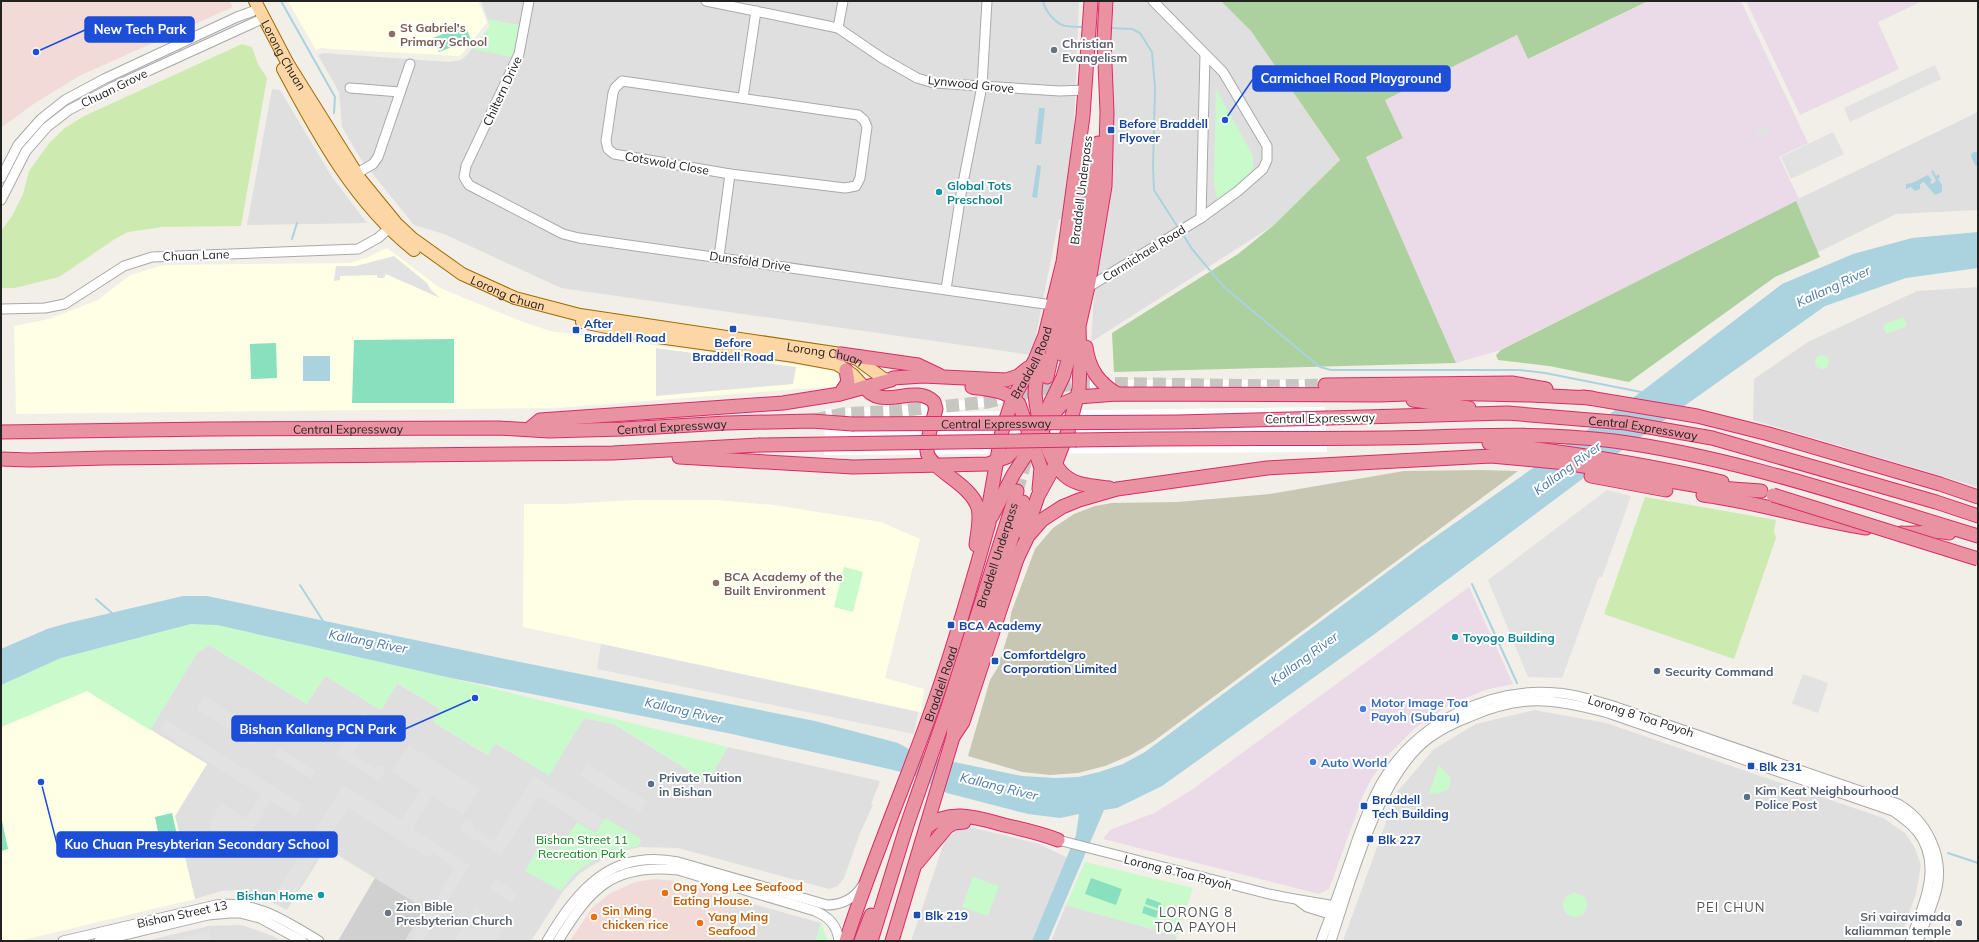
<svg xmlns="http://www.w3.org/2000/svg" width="1979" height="942" viewBox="0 0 1979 942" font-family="Mulish,sans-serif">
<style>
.residential{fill:#e0dfdf}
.commercial{fill:#f2dad9}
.industrial{fill:#ebdbe8}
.education{fill:#ffffe5}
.religious{fill:#d0d0d0}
.construction{fill:#c7c7b4}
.grass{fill:#cdebb0}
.forest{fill:#add19e}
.park{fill:#c8facc}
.pitch{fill:#88e0be}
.parking{fill:#e2e2e2}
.water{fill:#aad3df}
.pier{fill:#fff}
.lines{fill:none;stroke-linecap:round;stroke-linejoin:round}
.stream{stroke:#aad3df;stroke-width:2}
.highway-tunnel{stroke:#c8c6c1;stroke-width:13;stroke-dasharray:13 6;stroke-linecap:butt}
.minor-casing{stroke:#a9a9a9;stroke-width:11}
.major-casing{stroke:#a06b00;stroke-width:14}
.highway-casing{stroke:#dc2a67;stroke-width:15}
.minor{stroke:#fff;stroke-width:9}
.major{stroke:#fcd6a4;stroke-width:12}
.highway{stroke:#e892a2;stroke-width:13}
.highway-bridge-casing{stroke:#dc2a67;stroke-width:15;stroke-linecap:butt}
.highway-bridge{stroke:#e892a2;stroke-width:13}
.education-dot{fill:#8d6e63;stroke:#fff;stroke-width:1.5}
.worship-dot{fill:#6b7280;stroke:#fff;stroke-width:1.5}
.transit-dot{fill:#1a4fb4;stroke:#fff;stroke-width:1.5}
.culture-dot{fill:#0f9aa8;stroke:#fff;stroke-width:1.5}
.service-dot{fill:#5c6f8a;stroke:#fff;stroke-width:1.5}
.shop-dot{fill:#3f7fe0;stroke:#fff;stroke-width:1.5}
.food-dot{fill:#e8710a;stroke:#fff;stroke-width:1.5}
.labels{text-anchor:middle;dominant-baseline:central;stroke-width:4;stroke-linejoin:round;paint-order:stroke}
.education-label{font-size:12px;font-weight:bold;fill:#785e54;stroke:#fff;text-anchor:start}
.worship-label{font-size:12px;font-weight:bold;fill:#5b616d;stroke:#fff;text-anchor:start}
.street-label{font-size:12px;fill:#222;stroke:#fff}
.transit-label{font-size:12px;font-weight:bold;fill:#164399;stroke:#fff;text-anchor:start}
.culture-label{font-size:12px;font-weight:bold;fill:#0d838f;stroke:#fff;text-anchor:start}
.service-label{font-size:12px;font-weight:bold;fill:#4e5e75;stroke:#fff;text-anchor:start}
.shop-label{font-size:12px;font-weight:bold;fill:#366cbe;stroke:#fff;text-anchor:start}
.park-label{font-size:12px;fill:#0c8416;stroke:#fff}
.food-label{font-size:12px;font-weight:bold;fill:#c56008;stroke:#fff;text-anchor:start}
.water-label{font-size:13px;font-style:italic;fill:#4a7aab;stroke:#fff}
.neighbourhood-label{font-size:13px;letter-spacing:1px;fill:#555;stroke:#fff}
.leader{fill:none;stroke:#1d4ed8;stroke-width:1.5}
.callout-dot{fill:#1d4ed8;stroke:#fff;stroke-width:1.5}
.callout{fill:#1d4ed8;stroke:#1d4ed8;stroke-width:1.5}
.callout-label{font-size:13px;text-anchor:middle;font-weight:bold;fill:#fff}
</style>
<rect width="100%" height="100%" fill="#f2efe9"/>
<g class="residential">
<polygon points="481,1 1079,1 1073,153 1062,219 1059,219 1032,355 561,288 444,234 414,225 360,158 342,127 339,92 318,55 323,53 449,62 461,60 467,55 490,26"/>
<polygon points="1114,1 1221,1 1251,31 1340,160 1274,225 1091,342"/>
<polygon points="272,89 280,90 332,177 367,223 247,225"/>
<polygon points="1978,112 1978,210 1896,214 1814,254 1792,202"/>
<polygon points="1978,287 1978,487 1753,420 1754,379 1808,342 1917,291"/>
<polygon points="209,645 307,704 325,676 381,710 397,683 440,709 433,722 487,755 495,743 549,775 584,718 614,724 707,782 728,747 880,781 871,804 873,805 860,833 844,878 838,886 829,889 678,848 639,847 614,854 591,866 579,874 564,890 531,941 405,941 424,908 326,848 287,910 257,895 238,890 221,891 195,899 175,816 207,764 150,730 197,653"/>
<polygon points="1534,710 1606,723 1883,818 1905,833 1915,848 1921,865 1916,894 1899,941 1343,941 1397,792 1434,749 1476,724"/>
<polygon points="971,827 1039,844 1068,858 1032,941 911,941 945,840 957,830"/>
<polygon points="732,898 821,923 816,941 719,941"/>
<polygon points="1066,905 1177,936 1175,941 1051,941"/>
<polygon points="242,925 273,936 281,941 145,941 209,926"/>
</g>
<g class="commercial">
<polygon points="1,1 229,1 233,7 79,76 35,103 1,128"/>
<polygon points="654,879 675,881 732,898 719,941 570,941 592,908 609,894 635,882"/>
</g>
<g class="industrial">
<polygon points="1648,1 1741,1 1808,143 1779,157 1799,199 1501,350 1456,363 1366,157 1403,138 1385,100 1517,35 1529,59"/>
<polygon points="1746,1 1923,1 1878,22 1899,69 1800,115"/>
<polygon points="1469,587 1513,684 1485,690 1449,705 1415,728 1389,754 1372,778 1364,793 1329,889 1319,894 1103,839 1110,830 1154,813 1190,791"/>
</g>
<g class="education">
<polygon points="288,1 478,1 487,22 461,55 458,56 331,49 321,48 316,50"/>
<polygon points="387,248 440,288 523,322 550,331 834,370 838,375 839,386 557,408 16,414 14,326 49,319 98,300 130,275 164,265 350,263 366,258"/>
<polygon points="638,500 716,500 774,505 881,522 920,539 885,678 924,689 921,712 523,627 524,504 563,504"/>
<polygon points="87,691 207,764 175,816 195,899 19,941 1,941 1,727"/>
</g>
<polygon class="religious" points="375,878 424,908 405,941 338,941"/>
<polygon class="construction" points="1480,470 1518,471 1154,741 1131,755 1105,766 1078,773 1050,775 1022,772 968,756 990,680 998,667 1009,631 1011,613 1035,549 1053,528 1074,514 1095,506 1112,503 1177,502 1270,494 1404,471"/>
<g class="grass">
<polygon points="242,44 252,47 258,64 267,78 241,226 162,227 128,232 115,239 59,277 15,288 1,288 1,231 12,216 23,194 29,171 50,142 65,128 84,116"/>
<polygon points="1645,497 1776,520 1774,531 1776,538 1734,659 1604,614"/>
</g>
<g class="forest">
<polygon points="1221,1 1648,1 1528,59 1517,35 1385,100 1403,138 1366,157 1456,363 1114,372 1112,333 1238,254 1274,225 1340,160 1251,31"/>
<polygon points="1796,201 1820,257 1775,277 1629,382 1549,366 1498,360 1496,355 1501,350"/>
</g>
<g class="park">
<polygon points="488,19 520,25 516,51 513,57 472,49 490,26"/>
<polygon points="1216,89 1253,156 1253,168 1244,181 1218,201 1214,184"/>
<polygon points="1904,317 1907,326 1886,334 1883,326 1885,324"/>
<circle cx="1822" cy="362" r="7"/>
<polygon points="844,567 863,572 853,612 834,607"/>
<polygon points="202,623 217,625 451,678 728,747 707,782 615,724 584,718 549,776 496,743 488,755 433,722 440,709 398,683 381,710 325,676 307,704 209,645 197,653 150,730 87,691 1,727 1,685 61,658 191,624"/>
<polygon points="1439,765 1451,778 1448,790 1437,794 1429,793"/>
<path d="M605 818 642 840 638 846C617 851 593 858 577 872 571 877 566 885 561 891L525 871 541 843 557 852 577 822 596 833Z"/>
<polygon points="1085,862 1193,888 1177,936 1066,905"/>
<polygon points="973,877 999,886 988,916 962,907"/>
<circle cx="1575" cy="905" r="12"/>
<polygon points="821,923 828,941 816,941"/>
</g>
<g class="pitch">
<polygon points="465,25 471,40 439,52 433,38"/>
<polygon points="454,339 454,403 352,403 354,340"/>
<polygon points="276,343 277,378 251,379 250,344"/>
<polygon points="172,813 179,843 161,847 155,817"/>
<polygon points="1,816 8,849 1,851"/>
<polygon points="1091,878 1122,889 1116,905 1085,894"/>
<polygon points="1147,898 1161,903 1159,909 1145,904"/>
<polygon points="1144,906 1158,911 1156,918 1142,913"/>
</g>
<g class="parking">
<polygon points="1935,65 1941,79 1850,122 1844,108"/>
<polygon points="1767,125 1772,134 1760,139 1756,130"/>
<polygon points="1833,132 1844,154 1791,179 1781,157"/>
<polygon points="394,256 427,283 431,290 440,298 386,274 384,278 377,278 377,275 340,276 340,280 334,281 336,266 356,266"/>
<polygon points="656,348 796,367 793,384 656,396"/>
<polygon points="1607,490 1631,496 1602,577 1599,577 1562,678 1528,677 1488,580"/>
<polygon points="601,644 918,712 914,734 597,669"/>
<polygon points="1803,674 1828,683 1818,713 1792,704"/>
<polygon points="204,696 261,731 253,744 197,709"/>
<polygon points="363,712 375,719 353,754 375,768 378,764 386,769 379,781 336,755"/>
<polygon points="166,720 302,804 295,816 271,801 253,829 271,841 272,851 242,854 213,836 210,822 221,803 246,819 261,795 159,731"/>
<polygon points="409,745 479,789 463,815 432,796 412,828 470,865 423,941 410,941 455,868 432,853 428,858 348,808 292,898 278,890 343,785 401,820 420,790 392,772"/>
<polygon points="279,748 316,771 311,779 274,756"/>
<polygon points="587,764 647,801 640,813 580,776"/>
<polygon points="534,776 603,819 595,831 538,796 501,856 460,830 466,819 474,824 473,828 494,841"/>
<polygon points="496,879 518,893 512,903 489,889"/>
<polygon points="475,907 505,926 496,941 454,941"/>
<polygon points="209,931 211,941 167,941"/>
</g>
<g class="water">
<polygon points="1039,108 1045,108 1041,144 1035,144"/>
<polygon points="1978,151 1978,166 1975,165 1971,156 1972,153"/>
<polygon points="1037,165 1041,166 1037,198 1032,197"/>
<polygon points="1933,170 1936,176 1939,174 1940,177 1938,179 1942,185 1942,192 1935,195 1924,182 1920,184 1920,189 1915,191 1911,187 1906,189 1906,184 1912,183 1928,175 1932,180 1930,182 1932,184 1936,181 1931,171"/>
<polygon points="1978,232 1978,268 1906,278 1825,306 1597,468 1376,633 1162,786 1117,808 1104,810 1048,941 1032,941 1076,835 1079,814 1060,818 1028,814 947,793 913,775 889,769 732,734 451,678 217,625 191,624 61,658 1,685 1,649 47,629 68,623 183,596 207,596 520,662 815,721 898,743 920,755 1022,776 1056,778 1078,777 1099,772 1123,764 1145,752 1418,549 1641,392 1782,284 1853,254 1912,238"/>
<rect x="303" y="356" width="27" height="25"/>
</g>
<polygon class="pier" points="1072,380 1324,380 1324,388 1072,388 989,406 943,412 1325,407 1327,452 824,455 825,409 904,406 995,397"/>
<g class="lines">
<g class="stream">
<polyline points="281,1 335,97 334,113"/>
<path d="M1043 1C1044 7 1046 10 1050 15 1062 29 1067 26 1084 27"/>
<polyline points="1109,28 1132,29 1140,33 1152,52 1155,88 1153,166 1154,190 1179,229"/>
<polyline points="1182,233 1192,249 1224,287 1320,367 1331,370 1520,370 1545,373 1641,392"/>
<polyline points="292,239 297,223"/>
<polyline points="1472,584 1517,683"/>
<polyline points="300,585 323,621"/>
<polyline points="96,599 113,614"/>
<polyline points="1948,853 1978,863"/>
</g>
<g class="highway-tunnel">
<polyline points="814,420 842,414 897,411 988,402 1051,387 1083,383 1275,386 1325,385"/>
<polyline points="1017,491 1027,456"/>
</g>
<defs>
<g id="minor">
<polyline points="529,1 519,54 466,166 464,177 469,185 563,234 579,238 1052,305"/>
<polyline points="706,1 838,28 882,58 917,78 934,83 1060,91 1086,90"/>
<polyline points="838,28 843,1"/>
<polygon points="622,81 858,115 864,120 867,127 860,178 856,186 845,188 730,174 614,154 608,149 606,141 613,93 615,88"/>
<polyline points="350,88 400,92"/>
<polyline points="743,98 756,11"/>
<polyline points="352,176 373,164 378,157 410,64"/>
<polyline points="1,178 18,145 41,119 65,100 104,79 237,17 259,9"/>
<polyline points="1,200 26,151 47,127 69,110 113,87 264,18"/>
<polyline points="1201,218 1205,55"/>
<polyline points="719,257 730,174"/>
<polyline points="1087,288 1201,218 1238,191 1263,169 1267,160 1267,146 1223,72 1153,1"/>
<polyline points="946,289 962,188 982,86 987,1"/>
<polyline points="1,309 45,308 65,304 124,266 152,257 358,249 378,238 393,225"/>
<path d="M1058 840 1265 893C1290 899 1314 902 1340 907"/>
<polyline points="1299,901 1307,907 1336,916"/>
<path d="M63 941 216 905C256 900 287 922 319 941"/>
<polyline points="99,941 208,915 230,913 240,913 260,918 302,941"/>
<path d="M547 941C578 889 611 849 678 862L827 905C842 905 855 898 863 885"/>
<path d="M558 941C590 889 612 863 678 870L815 911C829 917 837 925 839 941"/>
<path d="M1321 941C1332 912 1342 884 1352 855 1360 831 1369 805 1382 782 1417 723 1488 687 1557 693 1575 694 1592 700 1610 705L1898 804C1926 820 1944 855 1937 888 1933 906 1924 924 1918 941"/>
<path d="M1331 941C1351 881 1377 777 1429 738 1440 730 1456 722 1469 717 1522 694 1553 698 1608 713L1893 811C1902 817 1910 823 1917 831 1944 864 1923 907 1910 941"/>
</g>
<g id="major">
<path id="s1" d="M255 1 288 64 360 179 396 223 413 239 462 274 515 298 580 315 841 354 857 359 884 379 891 380"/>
<path d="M283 69C318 135 355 203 414 250"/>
<polyline points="582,322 651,336 794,356 837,364 853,375 864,387"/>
</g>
<g id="highway">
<path d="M1086 347C1089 369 1098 382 1117 394"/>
<polyline points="841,354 918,365 939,375"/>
<polyline points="1061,354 1083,265 1095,184 1098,143"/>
<path d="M1041 358C1038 370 1035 382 1035 394 1037 417 1048 465 1068 478 1079 486 1096 486 1109 488"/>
<path d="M1047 377C1063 304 1081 231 1087 157"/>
<polyline points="1325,385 1512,383 1546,389"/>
<path d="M864 387C869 392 873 396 880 397 897 401 919 387 934 402L936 409C933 419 926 443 927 451 928 469 971 483 978 508 981 519 977 534 976 545"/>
<path d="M972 387C989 390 1008 390 1019 404L1041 468 1039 489"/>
<polyline points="840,394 848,382 846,370"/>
<polyline points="1583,397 1697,416 1769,434 1940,484 1978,497"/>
<polyline points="1413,400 1469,408"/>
<polyline points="1044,416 1063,377 1075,338"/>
<path id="s2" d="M1328 418 1507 413 1626 423 1712 438 1936 502 1978 516"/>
<polyline points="529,429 540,420 783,403 840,394 891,380 893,378 923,376 1006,380 1018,376 1028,368"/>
<path id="s3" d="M1 432 210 429 499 428 549 431 623 429 726 423 812 421 852 424"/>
<path d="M1077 440C1179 438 1282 439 1384 438 1461 437 1538 431 1614 441 1739 458 1858 500 1978 536"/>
<path d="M1489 443C1567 452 1646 464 1722 482"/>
<polyline points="679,457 853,467 988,464 1007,457 1030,434"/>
<polyline points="1,459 30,460 106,458 613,453 759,445"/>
<polyline points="1591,476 1666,490"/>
<path d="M1703 495C1758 502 1811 520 1866 528"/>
<polyline points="992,516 1013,475 1049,419 1062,404 1078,397 1117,394 1380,395 1434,393 1530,395 1592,398"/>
<path d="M1901 533C1917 535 1934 529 1949 533"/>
<polyline points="1025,534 1038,496 1055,465 1068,431 1079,389 1080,365 1079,326 1089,282 1105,186 1107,112 1104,39 1106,1"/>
<polyline points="1016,561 1028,536 1042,520 1062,507 1079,500 1117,489 1267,468 1491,456 1566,463 1705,487 1761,491"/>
<polyline points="953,737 963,722 1019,553"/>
<path d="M927 827C950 808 978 818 1004 825 1022 829 1040 833 1058 840"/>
<polyline points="917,863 947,827 954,823 964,822"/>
<path id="s4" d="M846 941C872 860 906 783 934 703 955 644 972 583 989 523V505L1002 431 1013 398 1035 360 1045 335 1063 262 1083 116 1091 1"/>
<polyline points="861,941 871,915"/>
<path id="s5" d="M871 941 907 825 947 710 1017 491"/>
<polyline points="892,941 953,737 955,718 1023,502"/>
</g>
</defs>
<use href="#minor" class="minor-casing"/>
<use href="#major" class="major-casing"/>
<use href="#highway" class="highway-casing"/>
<use href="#minor" class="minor"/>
<use href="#major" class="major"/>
<use href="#highway" class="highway"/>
<defs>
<g id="highway-bridge">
<path id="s6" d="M852 424 1178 422 1328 418"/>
<polyline points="759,445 1077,440"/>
<polyline points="1773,495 1978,559"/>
</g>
</defs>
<use href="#highway-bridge" class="highway-bridge-casing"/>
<use href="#highway-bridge" class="highway-bridge"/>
</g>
<g class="education-dot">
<circle cx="392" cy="34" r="4"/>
<circle cx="716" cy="583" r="4"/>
</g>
<g class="worship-dot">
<circle cx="1054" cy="50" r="4"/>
<circle cx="388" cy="913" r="4"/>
<circle cx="1959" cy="923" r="4"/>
</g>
<g class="transit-dot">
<rect x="1107" y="126" width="8" height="8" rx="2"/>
<rect x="729" y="325" width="8" height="8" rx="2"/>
<rect x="572" y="326" width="8" height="8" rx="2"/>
<rect x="947" y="621" width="8" height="8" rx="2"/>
<rect x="991" y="657" width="8" height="8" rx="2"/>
<rect x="1747" y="762" width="8" height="8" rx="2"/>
<rect x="1360" y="802" width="8" height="8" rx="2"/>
<rect x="1366" y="835" width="8" height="8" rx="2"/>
<rect x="913" y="911" width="8" height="8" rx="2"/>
</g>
<g class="culture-dot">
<circle cx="939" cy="192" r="4"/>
<circle cx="1455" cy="637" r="4"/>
<circle cx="321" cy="895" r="4"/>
</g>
<g class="service-dot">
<circle cx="1657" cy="671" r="4"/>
<circle cx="651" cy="784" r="4"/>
<circle cx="1747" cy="797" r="4"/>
</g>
<g class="shop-dot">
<circle cx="1363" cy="709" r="4"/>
<circle cx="1313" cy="762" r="4"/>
</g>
<g class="food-dot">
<circle cx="665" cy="893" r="4"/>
<circle cx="594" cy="917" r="4"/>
<circle cx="700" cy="923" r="4"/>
</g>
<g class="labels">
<g class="education-label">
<text x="400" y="27">St Gabriel's<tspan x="400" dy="14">Primary School</tspan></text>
<text x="724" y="576">BCA Academy of the<tspan x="724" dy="14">Built Environment</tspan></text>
</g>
<g class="worship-label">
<text x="1062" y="43">Christian<tspan x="1062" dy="14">Evangelism</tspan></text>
<text x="396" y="906">Zion Bible<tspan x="396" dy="14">Presbyterian Church</tspan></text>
<text x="1951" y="916" text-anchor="end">Sri vairavimada<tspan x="1951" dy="14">kaliamman temple</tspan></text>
</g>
<g class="street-label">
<text stroke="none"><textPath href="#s1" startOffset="61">Lorong Chuan</textPath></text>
<text transform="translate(971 84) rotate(6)">Lynwood Grove</text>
<text transform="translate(114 88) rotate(-26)">Chuan Grove</text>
<text transform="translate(502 91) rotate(-65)">Chiltern Drive</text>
<text transform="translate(667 163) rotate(10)">Cotswold Close</text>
<text transform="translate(1081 190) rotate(-83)">Braddell Underpass</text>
<text transform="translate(1144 253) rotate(-32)">Carmichael Road</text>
<text transform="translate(196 255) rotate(-2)">Chuan Lane</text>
<text transform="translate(750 261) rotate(8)">Dunsfold Drive</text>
<text stroke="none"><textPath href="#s1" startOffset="397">Lorong Chuan</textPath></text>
<text stroke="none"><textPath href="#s1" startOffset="721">Lorong Chuan</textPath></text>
<text stroke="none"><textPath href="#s4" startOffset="610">Braddell Road</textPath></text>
<text transform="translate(1320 418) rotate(-1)">Central Expressway</text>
<text stroke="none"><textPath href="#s6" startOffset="144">Central Expressway</textPath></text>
<text stroke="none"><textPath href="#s3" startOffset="671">Central Expressway</textPath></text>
<text stroke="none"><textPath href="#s2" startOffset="316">Central Expressway</textPath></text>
<text stroke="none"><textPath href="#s3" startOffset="347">Central Expressway</textPath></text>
<text stroke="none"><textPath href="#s5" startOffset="406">Braddell Underpass</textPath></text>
<text stroke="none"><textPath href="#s4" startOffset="274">Braddell Road</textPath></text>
<text transform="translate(1641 716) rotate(18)">Lorong 8 Toa Payoh</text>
<text transform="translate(1178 872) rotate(14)">Lorong 8 Toa Payoh</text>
<text transform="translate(182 914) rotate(-12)">Bishan Street 13</text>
</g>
<g class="transit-label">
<text x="1119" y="123">Before Braddell<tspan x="1119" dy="14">Flyover</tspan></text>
<text x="584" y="323">After<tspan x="584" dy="14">Braddell Road</tspan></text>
<text x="733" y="342" text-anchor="middle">Before<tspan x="733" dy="14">Braddell Road</tspan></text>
<text x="959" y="625">BCA Academy</text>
<text x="1003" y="654">Comfortdelgro<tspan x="1003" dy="14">Corporation Limited</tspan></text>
<text x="1759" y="766">Blk 231</text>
<text x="1372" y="799">Braddell<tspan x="1372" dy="14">Tech Building</tspan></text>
<text x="1378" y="839">Blk 227</text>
<text x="925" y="915">Blk 219</text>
</g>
<g class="culture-label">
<text x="947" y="185">Global Tots<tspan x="947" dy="14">Preschool</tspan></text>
<text x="1463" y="637">Toyogo Building</text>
<text x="313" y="895" text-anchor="end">Bishan Home</text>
</g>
<g class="service-label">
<text x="1665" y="671">Security Command</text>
<text x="659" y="777">Private Tuition<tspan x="659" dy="14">in Bishan</tspan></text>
<text x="1755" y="790">Kim Keat Neighbourhood<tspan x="1755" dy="14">Police Post</tspan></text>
</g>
<g class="shop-label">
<text x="1371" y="702">Motor Image Toa<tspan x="1371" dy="14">Payoh (Subaru)</tspan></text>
<text x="1321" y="762">Auto World</text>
</g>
<g class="park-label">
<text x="582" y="839">Bishan Street 11<tspan x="582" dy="14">Recreation Park</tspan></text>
</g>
<g class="food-label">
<text x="673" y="886">Ong Yong Lee Seafood<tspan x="673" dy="14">Eating House.</tspan></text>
<text x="602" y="910">Sin Ming<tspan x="602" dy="14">chicken rice</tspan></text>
<text x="708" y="916">Yang Ming<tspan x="708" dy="14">Seafood</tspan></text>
</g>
<g class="water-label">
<text transform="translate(1833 286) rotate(-25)">Kallang River</text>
<text transform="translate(1567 468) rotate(-36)">Kallang River</text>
<text transform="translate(368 641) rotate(11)">Kallang River</text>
<text transform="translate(1304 658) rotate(-36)">Kallang River</text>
<text transform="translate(684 710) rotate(13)">Kallang River</text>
<text transform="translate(999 786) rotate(14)">Kallang River</text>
</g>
<g class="neighbourhood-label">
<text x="1731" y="907">PEI CHUN</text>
<text x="1196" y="912">LORONG 8<tspan x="1196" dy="15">TOA PAYOH</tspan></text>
</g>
</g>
<path class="leader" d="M36 52L85 30M1225 120L1253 79M475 698L405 729M41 782L57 844"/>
<g class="callout-dot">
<circle cx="36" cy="52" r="4"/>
<circle cx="1225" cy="120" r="4"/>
<circle cx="475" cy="698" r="4"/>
<circle cx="41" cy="782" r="4"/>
</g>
<g class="callout">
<rect x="85" y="17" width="109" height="25" rx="4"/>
<rect x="1253" y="66" width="197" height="25" rx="4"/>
<rect x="232" y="716" width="173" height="25" rx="4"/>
<rect x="57" y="832" width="280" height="25" rx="4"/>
</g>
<g class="callout-label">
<text x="140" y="34">New Tech Park</text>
<text x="1351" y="83">Carmichael Road Playground</text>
<text x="318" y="734">Bishan Kallang PCN Park</text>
<text x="197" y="849">Kuo Chuan Presybterian Secondary School</text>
</g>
<rect width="1979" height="942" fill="none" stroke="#222222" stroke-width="4"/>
</svg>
